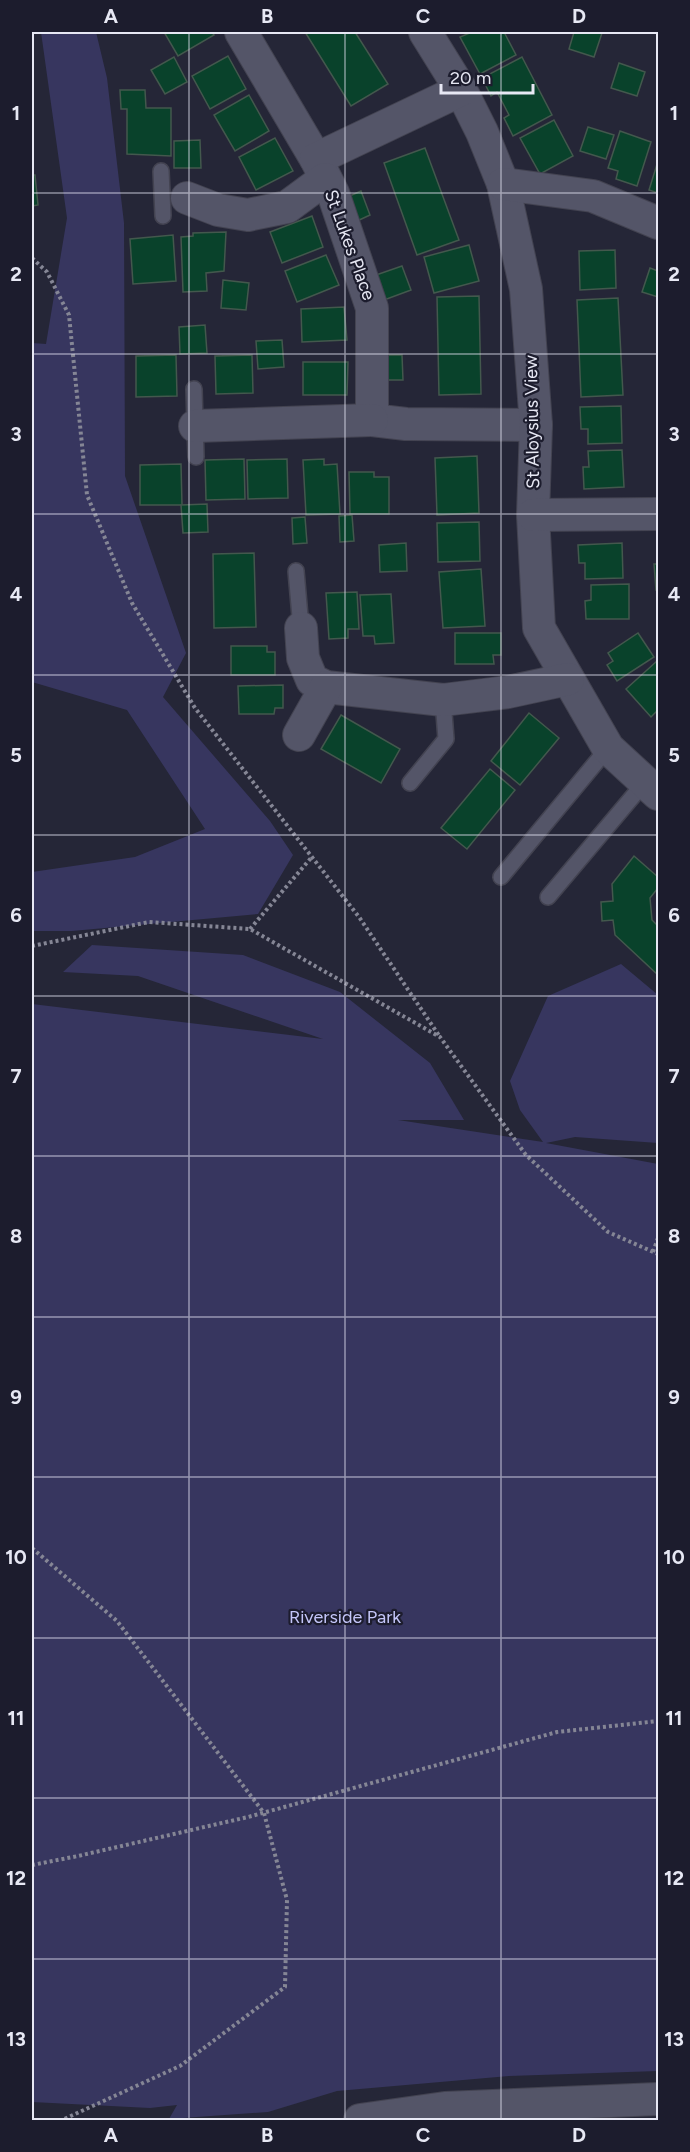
<svg xmlns="http://www.w3.org/2000/svg" width="690" height="2152" viewBox="0 0 690 2152" font-family="Figtree,sans-serif">
<style>
.green{fill:#37365f}
.building{fill:#09422b;stroke:#43584d;stroke-width:1.5}
.lines{fill:none;stroke-linecap:round;stroke-linejoin:round}
.lane-casing{stroke:#434351;stroke-width:18}
.street-casing{stroke:#434351;stroke-width:34}
.path{stroke:#858695;stroke-width:4;stroke-dasharray:3 3;stroke-linecap:butt}
.lane{stroke:#545568;stroke-width:15}
.street{stroke:#545568;stroke-width:32}
.grid{fill:none;stroke:#e7e8f4;stroke-width:1.5;stroke-opacity:0.55}
.labels{text-anchor:middle;dominant-baseline:central;stroke-width:4.5;stroke-linejoin:round;paint-order:stroke}
.street-label{font-size:18px;fill:#e7e8f4;stroke:#1c1c2d}
.park-label{font-size:18px;fill:#c4c6f9;stroke:#1c1c2d}
.neatline{fill:none;stroke:#e7e8f4;stroke-width:2}
.grid-label{font-size:20px;text-anchor:middle;font-weight:bold;fill:#e7e8f4}
</style>
<rect width="100%" height="100%" fill="#252637"/>
<g class="green">
<polygon points="41,32 96,32 107,78 124,223 125,476 186,653 163,697 270,821 293,855 258,914 72,931 32,931 32,872 135,857 205,829 127,710 32,682 32,343 46,344 67,218"/>
<polygon points="92,945 243,955 340,992 430,1063 464,1120 398,1120 543,1142 520,1110 510,1081 548,996 621,964 658,995 658,1143 575,1137 546,1143 658,1164 658,2071 509,2076 337,2091 268,2112 169,2119 177,2105 150,2108 32,2102 32,1004 323,1039 138,976 63,972"/>
</g>
<g class="building">
<polygon points="164,32 212,32 214,35 178,56"/>
<polygon points="305,32 355,32 388,84 351,106"/>
<polygon points="472,32 504,32 516,55 480,74 460,37"/>
<polygon points="574,32 602,33 594,57 569,49"/>
<polygon points="228,56 246,89 210,109 192,76"/>
<polygon points="174,57 187,82 165,94 151,70"/>
<polygon points="522,57 552,115 513,136 504,118 509,115 497,92 491,96 482,78"/>
<polygon points="619,63 645,72 637,96 611,88"/>
<polygon points="120,90 145,90 146,108 171,108 171,156 127,154 127,109 121,109"/>
<polygon points="249,95 269,131 235,151 214,115"/>
<polygon points="554,120 573,156 540,174 520,138"/>
<polygon points="588,127 614,135 606,159 580,151"/>
<polygon points="620,131 651,142 637,186 616,179 618,171 608,168"/>
<polygon points="275,138 293,171 256,190 239,157"/>
<polygon points="200,140 201,168 174,168 174,141"/>
<polygon points="425,148 459,240 417,255 384,163"/>
<polygon points="658,161 658,193 649,190"/>
<polygon points="32,175 35,175 38,205 32,206"/>
<polygon points="361,191 370,215 355,222 345,198"/>
<polygon points="312,216 323,247 282,263 270,232"/>
<polygon points="226,232 224,271 206,273 207,291 183,292 181,237 193,236 193,233"/>
<polygon points="173,235 176,281 133,284 130,239"/>
<polygon points="469,245 479,281 434,293 424,257"/>
<polygon points="615,250 616,288 580,290 579,251"/>
<polygon points="326,255 339,285 297,302 285,271"/>
<polygon points="402,266 411,290 384,300 376,275"/>
<polygon points="650,268 658,271 658,297 642,292"/>
<polygon points="223,280 249,283 246,310 221,308"/>
<polygon points="479,296 481,394 439,395 437,297"/>
<polygon points="618,298 623,395 581,397 577,300"/>
<polygon points="344,307 347,340 302,342 301,309"/>
<polygon points="205,325 207,353 180,354 179,327"/>
<polygon points="282,340 284,367 258,369 256,341"/>
<polygon points="176,355 177,396 136,397 136,356"/>
<polygon points="252,355 253,393 216,394 215,356"/>
<polygon points="387,355 402,355 403,380 388,380"/>
<polygon points="303,362 348,362 347,395 303,395"/>
<polygon points="621,406 622,443 588,444 588,429 581,429 580,407"/>
<polygon points="622,450 624,487 584,489 583,467 589,467 588,451"/>
<polygon points="477,456 479,513 437,515 435,458"/>
<polygon points="244,459 245,499 206,500 205,460"/>
<polygon points="287,459 288,498 248,499 247,460"/>
<polygon points="324,459 324,465 337,464 340,514 306,515 303,460"/>
<polygon points="181,464 182,505 140,505 140,465"/>
<polygon points="349,472 374,472 374,477 389,477 389,514 350,514"/>
<polygon points="207,504 208,532 183,533 181,505"/>
<polygon points="352,515 354,541 340,542 339,516"/>
<polygon points="305,517 307,543 293,544 292,518"/>
<polygon points="479,522 480,561 438,562 437,523"/>
<polygon points="406,543 407,571 380,572 379,545"/>
<polygon points="622,543 623,578 585,579 585,563 579,563 578,545"/>
<polygon points="254,553 256,627 214,628 213,554"/>
<polygon points="654,564 658,564 658,590 656,590"/>
<polygon points="481,569 485,626 443,628 439,572"/>
<polygon points="629,584 629,619 586,619 585,601 591,600 591,585"/>
<polygon points="357,592 359,629 348,629 348,638 329,639 326,593"/>
<polygon points="391,594 394,643 375,644 374,636 363,636 360,595"/>
<polygon points="455,633 501,633 501,655 493,655 494,664 455,664"/>
<polygon points="638,633 654,657 617,681 607,665 613,661 608,653"/>
<polygon points="231,646 267,646 267,652 275,652 275,675 231,675"/>
<polygon points="657,661 658,662 658,710 651,717 626,689"/>
<polygon points="283,685 283,708 275,708 274,714 239,714 238,686"/>
<polygon points="529,713 559,738 520,785 491,761"/>
<polygon points="341,715 400,749 381,783 321,749"/>
<polygon points="490,769 515,790 467,849 441,828"/>
<polygon points="634,856 658,877 658,888 650,898 652,920 658,926 658,975 615,935 613,920 602,921 601,902 613,901 612,884"/>
</g>
<g class="lines">
<defs>
<g id="lane">
<polyline points="161,171 163,216"/>
<polyline points="194,389 196,457"/>
<polyline points="296,571 301,628"/>
<polyline points="410,783 446,739 443,700"/>
<polyline points="501,877 608,748"/>
<polyline points="548,897 645,782"/>
</g>
<g id="street">
<polyline points="241,32 316,159 333,193 372,308 372,420 406,424 536,425"/>
<polyline points="425,32 461,90 482,132 503,184 526,289 536,425 533,515 539,628 608,748 658,794"/>
<polyline points="316,159 461,90"/>
<polyline points="503,184 593,196 658,223"/>
<polyline points="187,198 218,210 248,215 287,207 325,179"/>
<polyline points="195,426 372,420"/>
<polyline points="533,515 658,514"/>
<polyline points="301,628 303,658 312,680 326,687 443,700 508,692 568,679"/>
<polyline points="299,735 326,687"/>
<polyline points="360,2120 445,2108 658,2099"/>
</g>
</defs>
<use href="#lane" class="lane-casing"/>
<use href="#street" class="street-casing"/>
<g class="path">
<polyline points="32,258 47,272 69,315 87,495 132,603 195,708 359,917 440,1037"/>
<polyline points="250,929 311,858"/>
<polyline points="32,946 149,922 250,929 440,1037 526,1155 608,1232 658,1254"/>
<polyline points="653,1252 658,1238"/>
<polyline points="32,1548 117,1621 264,1813 287,1900 285,1987 180,2066 62,2120"/>
<polyline points="32,1865 78,1856 248,1817 557,1732 658,1721"/>
</g>
<use href="#lane" class="lane"/>
<use href="#street" class="street"/>
</g>
<path class="grid" d="M189 32V2120M345 32V2120M501 32V2120M32 193H658M32 354H658M32 514H658M32 675H658M32 835H658M32 996H658M32 1156H658M32 1317H658M32 1477H658M32 1638H658M32 1798H658M32 1959H658"/>
<g class="labels">
<g class="street-label">
<text transform="translate(350 245) rotate(70)">St Lukes Place</text>
<text transform="translate(532 422) rotate(-91)">St Aloysius View</text>
</g>
<g class="park-label">
<text x="345" y="1617">Riverside Park</text>
</g>
</g>
<rect width="690" height="2152" fill="none" stroke="#1c1c2d" stroke-width="66"/>
<path d="M441 84v9h92v-9" fill="none" stroke="#e7e8f4" stroke-width="3"/>
<text x="450" y="84" font-size="18" fill="#e7e8f4" stroke="#1c1c2d" stroke-width="4.5" paint-order="stroke">20 m</text>
<rect x="33" y="33" width="624" height="2086" class="neatline"/>
<g class="grid-label">
<text x="111" y="23">A</text>
<text x="267" y="23">B</text>
<text x="423" y="23">C</text>
<text x="579" y="23">D</text>
<text x="16" y="120">1</text>
<text x="674" y="120">1</text>
<text x="16" y="281">2</text>
<text x="674" y="281">2</text>
<text x="16" y="441">3</text>
<text x="674" y="441">3</text>
<text x="16" y="601">4</text>
<text x="674" y="601">4</text>
<text x="16" y="762">5</text>
<text x="674" y="762">5</text>
<text x="16" y="922">6</text>
<text x="674" y="922">6</text>
<text x="16" y="1083">7</text>
<text x="674" y="1083">7</text>
<text x="16" y="1243">8</text>
<text x="674" y="1243">8</text>
<text x="16" y="1404">9</text>
<text x="674" y="1404">9</text>
<text x="16" y="1564">10</text>
<text x="674" y="1564">10</text>
<text x="16" y="1725">11</text>
<text x="674" y="1725">11</text>
<text x="16" y="1885">12</text>
<text x="674" y="1885">12</text>
<text x="16" y="2046">13</text>
<text x="674" y="2046">13</text>
<text x="111" y="2142">A</text>
<text x="267" y="2142">B</text>
<text x="423" y="2142">C</text>
<text x="579" y="2142">D</text>
</g>
</svg>
